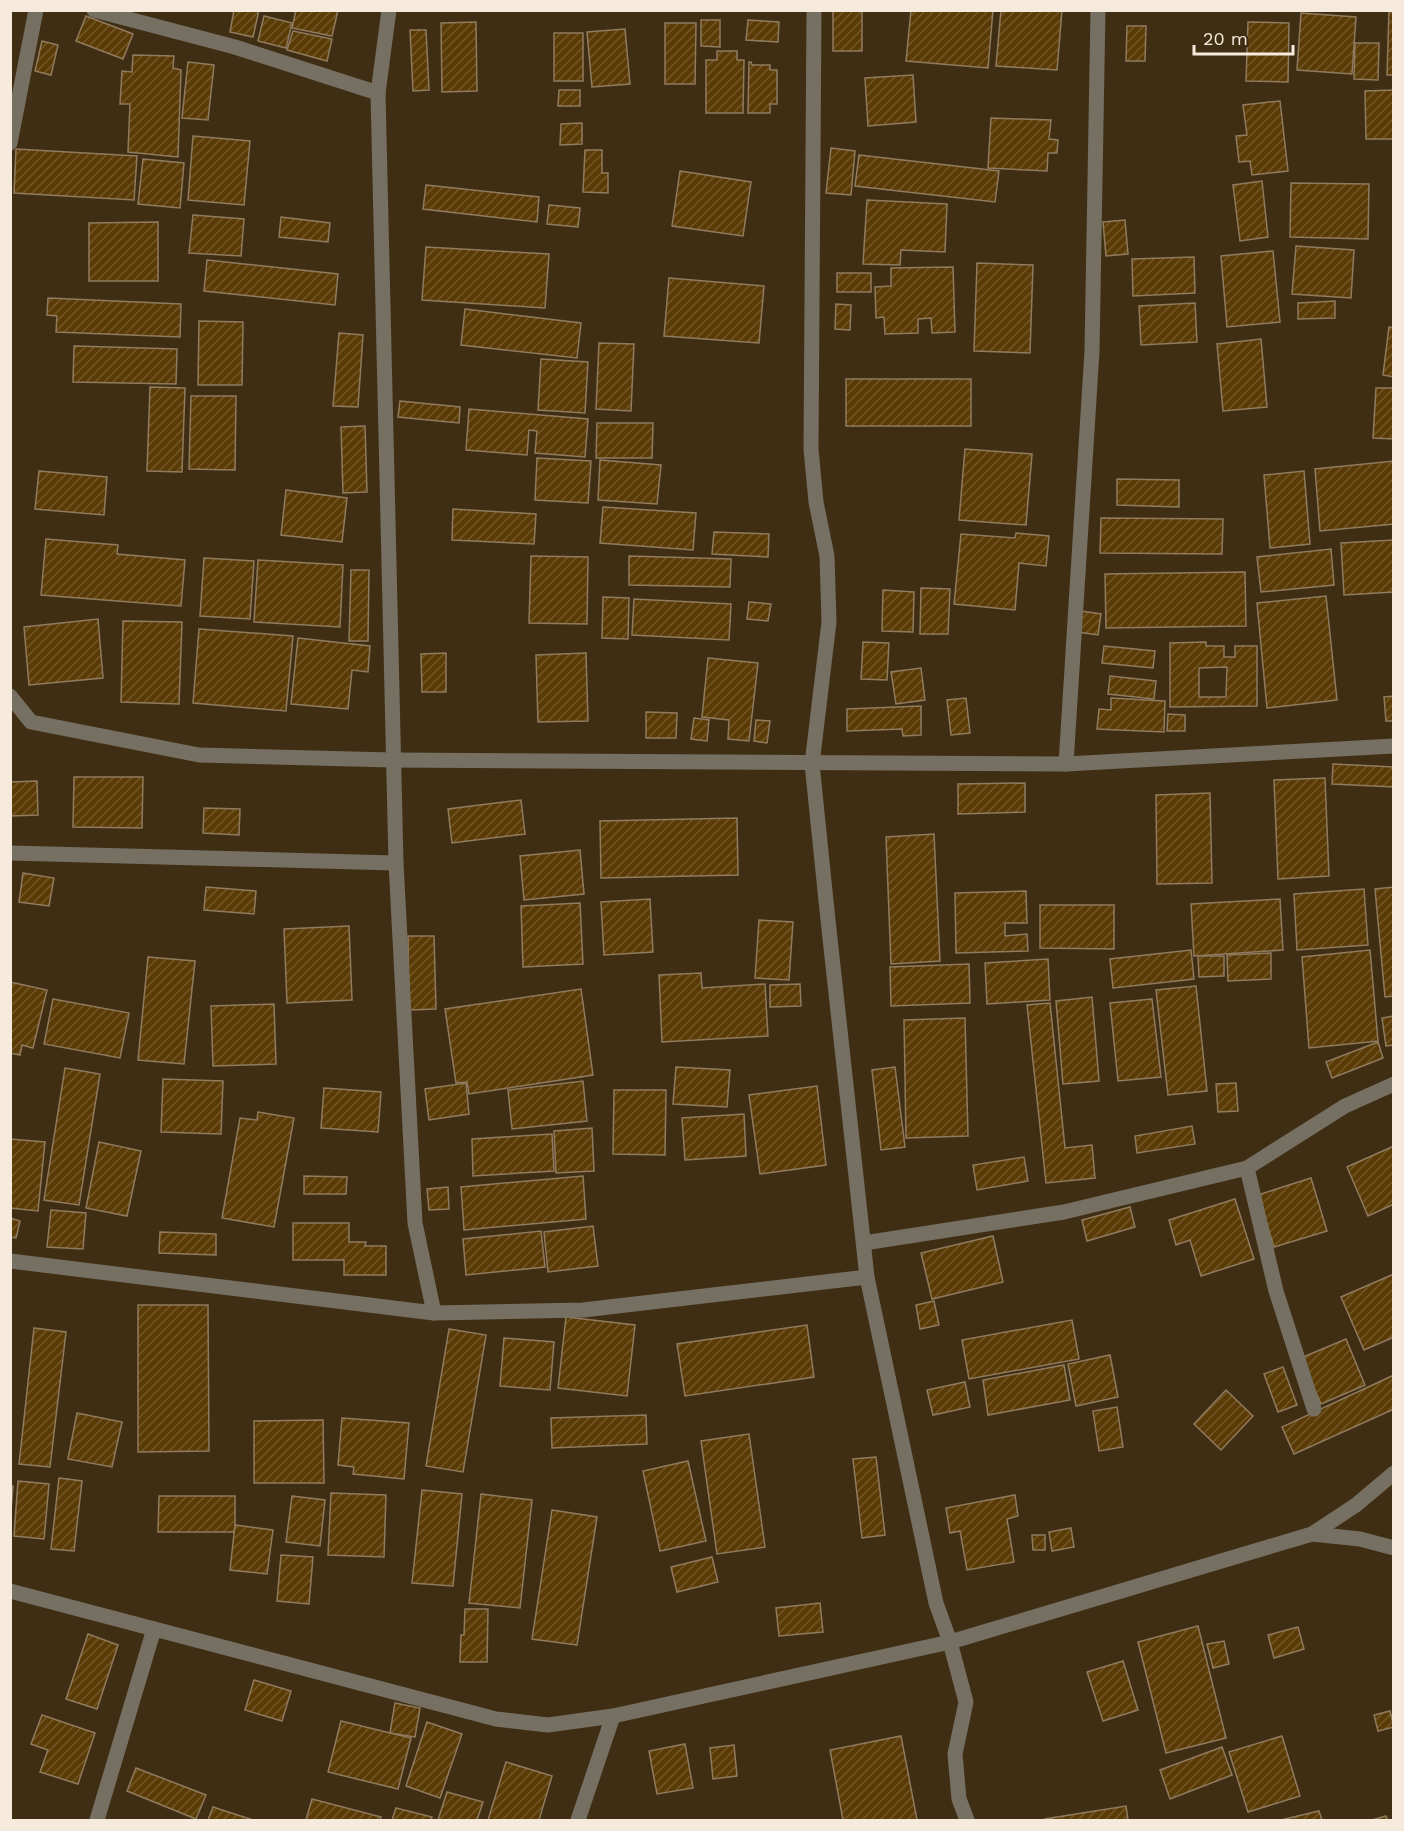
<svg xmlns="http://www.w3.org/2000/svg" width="1404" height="1831" font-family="'Work Sans',sans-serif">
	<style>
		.building { fill: url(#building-hatch); stroke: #907b5f; stroke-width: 1.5; fill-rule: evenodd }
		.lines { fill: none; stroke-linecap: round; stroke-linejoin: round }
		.minor { stroke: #757062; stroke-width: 15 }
	</style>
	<defs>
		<pattern id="building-hatch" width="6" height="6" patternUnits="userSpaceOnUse" patternTransform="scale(1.5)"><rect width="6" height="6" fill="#5a3b05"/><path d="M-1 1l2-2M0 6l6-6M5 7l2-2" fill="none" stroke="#725829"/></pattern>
	</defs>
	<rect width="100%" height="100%" fill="#402e14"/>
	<g class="building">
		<polygon points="234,10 259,10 253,37 230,32"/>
		<polygon points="296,10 338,10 332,36 292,28"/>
		<rect x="833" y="10" width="29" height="41"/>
		<polygon points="911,10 993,10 988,68 906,61"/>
		<polygon points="1001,10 1062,10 1057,70 996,66"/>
		<polygon points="1389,10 1394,10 1394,75 1387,75"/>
		<polygon points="1301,13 1356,17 1352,74 1297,70"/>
		<polygon points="86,16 133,34 123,59 76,41"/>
		<polygon points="264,16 292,23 286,48 258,41"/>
		<polygon points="701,20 720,20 720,47 701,46"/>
		<polygon points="748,20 779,22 778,42 746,40"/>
		<polygon points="476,22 477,91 442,92 441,23"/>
		<polygon points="1248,22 1289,23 1288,82 1246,81"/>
		<polygon points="665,23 696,23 695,84 665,84"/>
		<polygon points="1127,26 1146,26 1145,61 1126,61"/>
		<polygon points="625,29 630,84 592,87 587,32"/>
		<polygon points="410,30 426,30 429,90 413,91"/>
		<polygon points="293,31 332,39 327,61 287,50"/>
		<rect x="554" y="33" width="29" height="48"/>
		<polygon points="42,41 58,45 51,75 35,71"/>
		<polygon points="1355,43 1379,43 1378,80 1354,79"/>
		<polygon points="717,51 737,51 737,60 744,60 743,113 706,113 706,60 717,60"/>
		<polygon points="133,55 174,56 173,68 181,70 178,157 128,152 130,104 120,104 122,71 132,72"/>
		<polygon points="188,62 214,65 208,120 182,118"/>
		<polygon points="749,62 751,62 752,65 770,65 770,70 777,70 777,104 770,104 770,113 748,113"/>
		<polygon points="913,75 916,122 868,126 865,78"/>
		<polygon points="559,90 580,90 580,106 558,106"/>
		<polygon points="1394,90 1394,139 1366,139 1365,91"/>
		<polygon points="1280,101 1288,171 1252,175 1250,161 1239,162 1236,136 1247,135 1243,105"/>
		<polygon points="991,118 1051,120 1049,139 1058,140 1057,153 1048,153 1047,171 988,168"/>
		<polygon points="582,123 582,144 560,145 561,124"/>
		<polygon points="193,136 250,141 244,205 188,200"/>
		<polygon points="831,148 855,151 851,195 826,193"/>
		<polygon points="16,149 137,156 134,200 14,193"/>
		<polygon points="585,150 602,150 602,173 608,173 608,193 583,192"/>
		<polygon points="859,155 999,171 995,202 855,186"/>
		<polygon points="143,159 184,163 180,208 138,204"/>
		<polygon points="680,171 751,182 743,236 672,226"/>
		<polygon points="1262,181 1268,237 1240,241 1233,185"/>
		<polygon points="1291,183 1369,184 1368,239 1290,237"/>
		<polygon points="426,185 539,197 537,222 423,209"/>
		<polygon points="867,200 947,204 945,252 901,250 900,265 863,264"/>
		<polygon points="549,205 580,208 578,227 547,224"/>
		<polygon points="193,215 244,219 241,256 189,253"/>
		<polygon points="281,217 330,223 328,242 279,237"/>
		<polygon points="1125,220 1128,254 1106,256 1103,222"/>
		<polygon points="158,222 158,281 89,281 89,223"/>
		<polygon points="1296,246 1354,250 1351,298 1292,294"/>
		<polygon points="426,247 549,254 545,308 422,300"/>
		<polygon points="1273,251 1280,322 1227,327 1221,256"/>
		<polygon points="1194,257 1195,293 1133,296 1132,259"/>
		<polygon points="207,260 338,274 335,305 204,291"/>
		<polygon points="977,263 1033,265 1030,353 974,351"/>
		<polygon points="953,267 955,332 932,333 931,318 918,319 918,333 885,334 884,317 876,318 875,287 891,286 891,268"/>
		<rect x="837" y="273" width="34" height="19"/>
		<polygon points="669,278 764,286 759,343 664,336"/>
		<polygon points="48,298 181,304 180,337 56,332 57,316 47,315"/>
		<polygon points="1335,301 1335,318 1298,319 1298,303"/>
		<polygon points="1195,303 1197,342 1141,345 1139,306"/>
		<polygon points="836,304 851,305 850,330 835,329"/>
		<polygon points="465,309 581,323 577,358 461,345"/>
		<polygon points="199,321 243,322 242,385 198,385"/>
		<polygon points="1389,327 1394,328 1394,377 1383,375"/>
		<polygon points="339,333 363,335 358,407 333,406"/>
		<polygon points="1261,339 1267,407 1223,411 1217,344"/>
		<polygon points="599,343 634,344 631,411 596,409"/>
		<polygon points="74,346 177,349 176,384 73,382"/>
		<polygon points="541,359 588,362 585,413 538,410"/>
		<rect x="846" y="379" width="125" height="47"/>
		<polygon points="150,387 185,388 182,472 147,471"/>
		<polygon points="1376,388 1394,388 1394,439 1373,438"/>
		<polygon points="191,396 236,396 235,470 189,469"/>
		<polygon points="400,401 460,407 459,423 398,417"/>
		<polygon points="469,409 588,419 585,457 535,453 537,431 529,430 527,455 466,450"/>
		<polygon points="597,423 653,423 652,458 596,458"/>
		<polygon points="365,426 367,492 343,493 341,427"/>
		<polygon points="965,449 1032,454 1026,525 959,520"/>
		<polygon points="537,458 591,461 588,503 535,500"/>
		<polygon points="600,460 661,465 657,504 598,500"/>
		<polygon points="1394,461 1394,524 1320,531 1315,469"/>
		<polygon points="39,471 107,477 104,515 35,509"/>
		<polygon points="1304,471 1310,544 1270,548 1264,475"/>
		<polygon points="1117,479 1179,480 1179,507 1117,505"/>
		<polygon points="286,490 347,498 342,542 281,535"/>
		<polygon points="603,507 696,513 693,550 600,543"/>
		<polygon points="453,509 536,514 534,544 452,540"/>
		<polygon points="1101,518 1223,519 1222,554 1100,553"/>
		<polygon points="714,532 769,534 768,557 712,554"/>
		<polygon points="1016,533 1049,536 1046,566 1019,563 1015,610 954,604 961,534 1015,538"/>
		<polygon points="46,539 118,545 117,554 185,560 181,606 41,595"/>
		<polygon points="1394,540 1394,592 1344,595 1341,543"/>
		<polygon points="1331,549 1334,585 1261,592 1257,557"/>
		<polygon points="531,556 588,557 587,624 529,623"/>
		<polygon points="629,556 731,559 730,587 629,585"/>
		<polygon points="204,558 254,561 250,619 200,616"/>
		<polygon points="258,560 343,565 340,627 254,622"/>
		<polygon points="351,570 369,570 368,641 349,641"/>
		<polygon points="1245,572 1246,626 1106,628 1105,574"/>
		<polygon points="921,588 950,589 948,634 920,634"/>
		<polygon points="883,590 914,592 913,632 882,631"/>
		<polygon points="1326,596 1337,700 1267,708 1257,603"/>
		<polygon points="603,597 629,598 628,639 602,638"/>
		<polygon points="634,599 731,604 729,640 632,635"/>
		<polygon points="749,602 771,604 768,621 747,619"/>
		<polygon points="1081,611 1101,614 1098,635 1078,632"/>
		<polygon points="98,619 103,678 29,685 24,627"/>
		<polygon points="123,621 182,622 179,704 121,702"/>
		<polygon points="199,629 293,636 286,711 193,703"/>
		<polygon points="298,638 370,646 368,672 352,670 348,709 291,704"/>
		<polygon points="863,642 889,643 887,680 861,679"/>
		<path d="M1206 642V646H1224V657H1235V646H1257V706L1170 707V643ZM1227 667 1226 697H1199V668Z"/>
		<polygon points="1104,646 1155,651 1153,668 1102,663"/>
		<polygon points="446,653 446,692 422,692 421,654"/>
		<polygon points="586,653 588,721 538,722 536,655"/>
		<polygon points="708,658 758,663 749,741 728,739 729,720 702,717"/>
		<polygon points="921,668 925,700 896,704 891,672"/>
		<polygon points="1110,676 1156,681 1154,699 1108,694"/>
		<polygon points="1394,696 1394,721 1386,721 1384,697"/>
		<polygon points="966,698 970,733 951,735 947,700"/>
		<polygon points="1111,698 1165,701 1164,732 1097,729 1099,709 1111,710"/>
		<polygon points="921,706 921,735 903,736 902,729 847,731 847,709"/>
		<polygon points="646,712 677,713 676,738 646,738"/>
		<polygon points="1168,714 1185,715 1185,731 1167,731"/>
		<polygon points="694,718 709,720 707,741 691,739"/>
		<polygon points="756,720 770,721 767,743 754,741"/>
		<polygon points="1333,764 1394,767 1394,787 1332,784"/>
		<polygon points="74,777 143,777 142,828 73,827"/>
		<polygon points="1325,778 1329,876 1278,879 1274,780"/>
		<polygon points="37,781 38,815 10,816 10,782"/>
		<polygon points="1025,783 1025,812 958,814 958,784"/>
		<polygon points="1210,793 1212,883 1157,884 1156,795"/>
		<polygon points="521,800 525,834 452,843 448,809"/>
		<polygon points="204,808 240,809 239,835 203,833"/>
		<polygon points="737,818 738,875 601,878 600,821"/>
		<polygon points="934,834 940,961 891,964 886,837"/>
		<polygon points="580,850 584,894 524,900 520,856"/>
		<polygon points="23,873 54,878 49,906 19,902"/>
		<polygon points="206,887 256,891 254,914 204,910"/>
		<polygon points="1394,887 1394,996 1385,997 1375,889"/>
		<polygon points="1364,889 1368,945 1297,950 1294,894"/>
		<polygon points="1026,891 1027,923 1005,923 1005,936 1027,934 1028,951 956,953 955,893"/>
		<polygon points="650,899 653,952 604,955 601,902"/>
		<polygon points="1280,899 1283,950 1194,956 1191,904"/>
		<polygon points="580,903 583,964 523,967 521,906"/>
		<polygon points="1040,905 1114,905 1114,949 1040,948"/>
		<polygon points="759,920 793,922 789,980 755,978"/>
		<polygon points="349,926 352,1000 287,1003 284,929"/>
		<polygon points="408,936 434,936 436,1009 409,1010"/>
		<polygon points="1191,950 1194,979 1113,988 1110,959"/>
		<polygon points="1370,950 1378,1041 1309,1048 1302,957"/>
		<polygon points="1271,953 1271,979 1228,981 1227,955"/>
		<polygon points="1198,956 1224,956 1224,976 1199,977"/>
		<polygon points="148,957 195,961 184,1064 138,1060"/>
		<polygon points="1048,959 1050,1000 987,1004 985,963"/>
		<polygon points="969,964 970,1003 891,1006 890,967"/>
		<polygon points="701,973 702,988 765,984 768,1036 662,1042 659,975"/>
		<polygon points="10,982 47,990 33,1048 22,1045 20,1055 10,1053"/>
		<polygon points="800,984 801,1006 770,1007 770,985"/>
		<polygon points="1196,986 1207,1091 1168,1095 1156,990"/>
		<polygon points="581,989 593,1075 469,1094 467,1082 456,1083 445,1009"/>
		<polygon points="1092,997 1099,1081 1063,1084 1056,1001"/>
		<polygon points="53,999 129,1013 120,1058 44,1044"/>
		<polygon points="1152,999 1161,1077 1118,1081 1110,1003"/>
		<polygon points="1050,1003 1065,1148 1092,1145 1095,1178 1046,1183 1027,1005"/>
		<polygon points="274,1004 276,1064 213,1066 211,1006"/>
		<polygon points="1394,1016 1394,1045 1386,1046 1382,1018"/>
		<polygon points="965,1018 968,1136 906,1138 904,1020"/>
		<polygon points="1378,1042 1383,1058 1332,1078 1326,1062"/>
		<polygon points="676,1067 730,1070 727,1107 673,1104"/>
		<polygon points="895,1067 905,1147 881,1150 872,1070"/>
		<polygon points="65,1068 100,1074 79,1205 44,1200"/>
		<polygon points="163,1079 223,1081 221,1134 161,1132"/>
		<polygon points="583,1081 587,1121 512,1129 508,1090"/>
		<polygon points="466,1083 469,1114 429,1120 425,1089"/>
		<polygon points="1236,1083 1238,1111 1218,1112 1216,1084"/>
		<polygon points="817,1086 826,1165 760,1174 749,1095"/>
		<polygon points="324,1088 381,1092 378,1132 321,1128"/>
		<polygon points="614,1090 666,1090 665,1155 613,1154"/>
		<polygon points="258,1112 294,1118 274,1227 222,1218 240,1118 257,1120"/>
		<polygon points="744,1114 746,1156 685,1160 682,1118"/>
		<polygon points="1192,1126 1195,1144 1137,1153 1135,1136"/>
		<polygon points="592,1128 594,1171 556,1173 554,1131"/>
		<polygon points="552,1134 554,1171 473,1176 472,1139"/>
		<polygon points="10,1139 45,1142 38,1211 10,1208"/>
		<polygon points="99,1142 141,1151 127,1216 86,1208"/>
		<polygon points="1394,1146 1394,1204 1368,1216 1347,1167"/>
		<polygon points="1024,1157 1028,1181 977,1190 973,1165"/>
		<polygon points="304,1176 347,1177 346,1194 304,1194"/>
		<polygon points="583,1176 586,1219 464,1230 461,1187"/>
		<polygon points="1311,1178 1327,1231 1274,1247 1258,1195"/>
		<polygon points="448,1187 449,1209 429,1210 427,1189"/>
		<polygon points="1235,1199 1254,1259 1201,1276 1190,1240 1176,1245 1169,1220"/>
		<polygon points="1130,1207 1135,1227 1087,1241 1082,1220"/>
		<polygon points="51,1210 86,1213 83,1249 47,1247"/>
		<polygon points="10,1218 20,1221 16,1238 10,1237"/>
		<polygon points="293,1223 349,1223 349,1242 366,1242 365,1246 386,1246 386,1275 344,1275 344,1260 293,1260"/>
		<polygon points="593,1226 598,1266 548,1272 544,1232"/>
		<polygon points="541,1231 545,1267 466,1275 463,1239"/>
		<polygon points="160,1232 216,1234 216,1255 159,1253"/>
		<polygon points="993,1236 1003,1282 932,1299 921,1253"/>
		<polygon points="1394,1274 1394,1337 1364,1350 1341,1297"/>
		<polygon points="934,1301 939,1325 920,1329 916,1305"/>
		<polygon points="138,1305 208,1305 209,1451 138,1452"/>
		<polygon points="566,1317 635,1325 627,1396 558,1388"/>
		<polygon points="1072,1320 1079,1359 969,1379 962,1340"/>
		<polygon points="807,1325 814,1377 685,1396 677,1344"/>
		<polygon points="34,1328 66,1332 50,1467 19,1464"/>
		<polygon points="449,1329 486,1335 463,1472 426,1466"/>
		<polygon points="504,1338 554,1342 550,1390 500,1386"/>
		<polygon points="1346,1339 1365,1385 1321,1404 1301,1358"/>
		<polygon points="1110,1355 1118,1397 1076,1406 1068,1364"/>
		<polygon points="1064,1365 1070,1400 988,1415 983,1380"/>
		<polygon points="1283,1367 1297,1405 1278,1412 1264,1374"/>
		<polygon points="1394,1375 1394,1409 1294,1454 1282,1427"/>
		<polygon points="965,1382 970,1407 933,1415 927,1390"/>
		<polygon points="1226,1390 1253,1416 1221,1450 1194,1424"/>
		<polygon points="1117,1407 1123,1447 1099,1451 1093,1411"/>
		<polygon points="77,1413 122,1422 112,1467 68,1459"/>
		<polygon points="646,1415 647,1444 552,1448 551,1418"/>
		<polygon points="342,1418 409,1423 404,1479 353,1474 354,1467 338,1465"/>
		<polygon points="323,1420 324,1483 254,1483 254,1421"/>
		<polygon points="749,1434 765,1547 717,1554 701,1441"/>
		<polygon points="876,1457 885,1535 862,1538 853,1459"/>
		<polygon points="688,1461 706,1541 660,1551 643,1471"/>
		<polygon points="59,1478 82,1481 74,1551 51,1549"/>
		<polygon points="18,1481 49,1484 44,1539 14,1536"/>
		<polygon points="10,1486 13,1486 10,1522"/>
		<polygon points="422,1490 462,1494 453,1586 412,1583"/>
		<polygon points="331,1493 386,1495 384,1557 328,1555"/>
		<polygon points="481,1494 532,1500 520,1608 469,1603"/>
		<polygon points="1015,1495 1018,1516 1007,1519 1014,1562 967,1570 960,1531 950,1533 946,1508"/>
		<polygon points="159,1496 235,1496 235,1532 158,1532"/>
		<polygon points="292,1496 325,1500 320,1546 286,1542"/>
		<polygon points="552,1510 597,1517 577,1645 532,1639"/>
		<polygon points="235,1525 273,1530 267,1574 230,1570"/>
		<polygon points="1071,1528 1074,1547 1052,1551 1049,1532"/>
		<polygon points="1032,1535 1045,1535 1045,1550 1033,1550"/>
		<polygon points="281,1555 313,1557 309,1604 277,1601"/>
		<polygon points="712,1557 718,1582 677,1592 671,1567"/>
		<polygon points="820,1603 823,1632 779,1636 776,1608"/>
		<polygon points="465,1609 488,1609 487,1662 460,1662 461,1635 464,1635"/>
		<polygon points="1198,1626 1226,1738 1166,1753 1138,1642"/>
		<polygon points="1298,1627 1304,1649 1274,1658 1268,1635"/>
		<polygon points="88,1634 118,1645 97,1709 66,1699"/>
		<polygon points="1224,1641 1229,1664 1213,1668 1207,1644"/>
		<polygon points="1123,1661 1138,1710 1103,1721 1087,1672"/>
		<polygon points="254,1680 291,1691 282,1721 245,1710"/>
		<polygon points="395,1703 420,1708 415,1737 390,1733"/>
		<polygon points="1390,1711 1394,1727 1378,1731 1374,1715"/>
		<polygon points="42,1715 95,1733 78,1784 40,1772 48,1750 31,1744"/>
		<polygon points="341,1721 411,1738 398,1789 328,1772"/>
		<polygon points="427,1722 462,1734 440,1798 406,1786"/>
		<polygon points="901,1736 917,1820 843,1820 830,1750"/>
		<polygon points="1282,1736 1300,1796 1248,1812 1229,1752"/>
		<polygon points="685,1744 693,1788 657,1794 649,1751"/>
		<polygon points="734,1745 737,1776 713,1779 710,1748"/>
		<polygon points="1222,1747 1232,1775 1170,1799 1160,1770"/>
		<polygon points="506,1762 552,1776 539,1820 488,1820"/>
		<polygon points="136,1768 206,1795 196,1819 127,1791"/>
		<polygon points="447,1792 483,1802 477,1820 438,1820"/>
		<polygon points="312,1799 381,1817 380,1820 306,1820"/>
		<polygon points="1126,1806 1128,1820 1045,1820 1045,1819"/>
		<polygon points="213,1807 253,1820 208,1820"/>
		<polygon points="396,1808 432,1817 431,1820 392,1820"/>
		<polygon points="1319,1811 1322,1820 1281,1820"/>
		<polygon points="1386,1816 1388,1820 1372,1820"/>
	</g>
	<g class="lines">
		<g class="minor">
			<polyline points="94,10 235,47 378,93"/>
			<polyline points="389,10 378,93 396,863 415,1223 434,1313"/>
			<polyline points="814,10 811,449 816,502 827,556 829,622 812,764 828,920 867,1277 936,1603 950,1642 966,1702 955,1754 959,1799 967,1820"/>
			<polyline points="10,143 36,10"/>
			<polyline points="10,696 31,722 199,755 392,760 1066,764 1394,746"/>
			<polyline points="1066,764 1092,351 1098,10"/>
			<polyline points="10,853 396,863"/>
			<polyline points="1247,1168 1276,1291 1314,1409"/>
			<polyline points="864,1243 1064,1212 1247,1168 1345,1106 1394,1084"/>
			<polyline points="10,1261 434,1313 583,1310 867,1277"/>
			<polyline points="1312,1534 1360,1539 1394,1548"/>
			<polyline points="10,1591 496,1719 548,1725 613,1716 950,1642 1312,1534 1356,1505 1394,1473"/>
			<polyline points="97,1820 154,1629"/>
			<polyline points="578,1820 613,1716"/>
		</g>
	</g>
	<rect width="1404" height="1831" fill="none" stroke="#f5eadb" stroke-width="24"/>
	<path d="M1194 45v9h99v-9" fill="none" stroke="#f5eadb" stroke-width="3"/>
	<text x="1203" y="45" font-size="18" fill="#f5eadb" stroke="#402e14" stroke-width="4.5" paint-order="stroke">20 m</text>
</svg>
